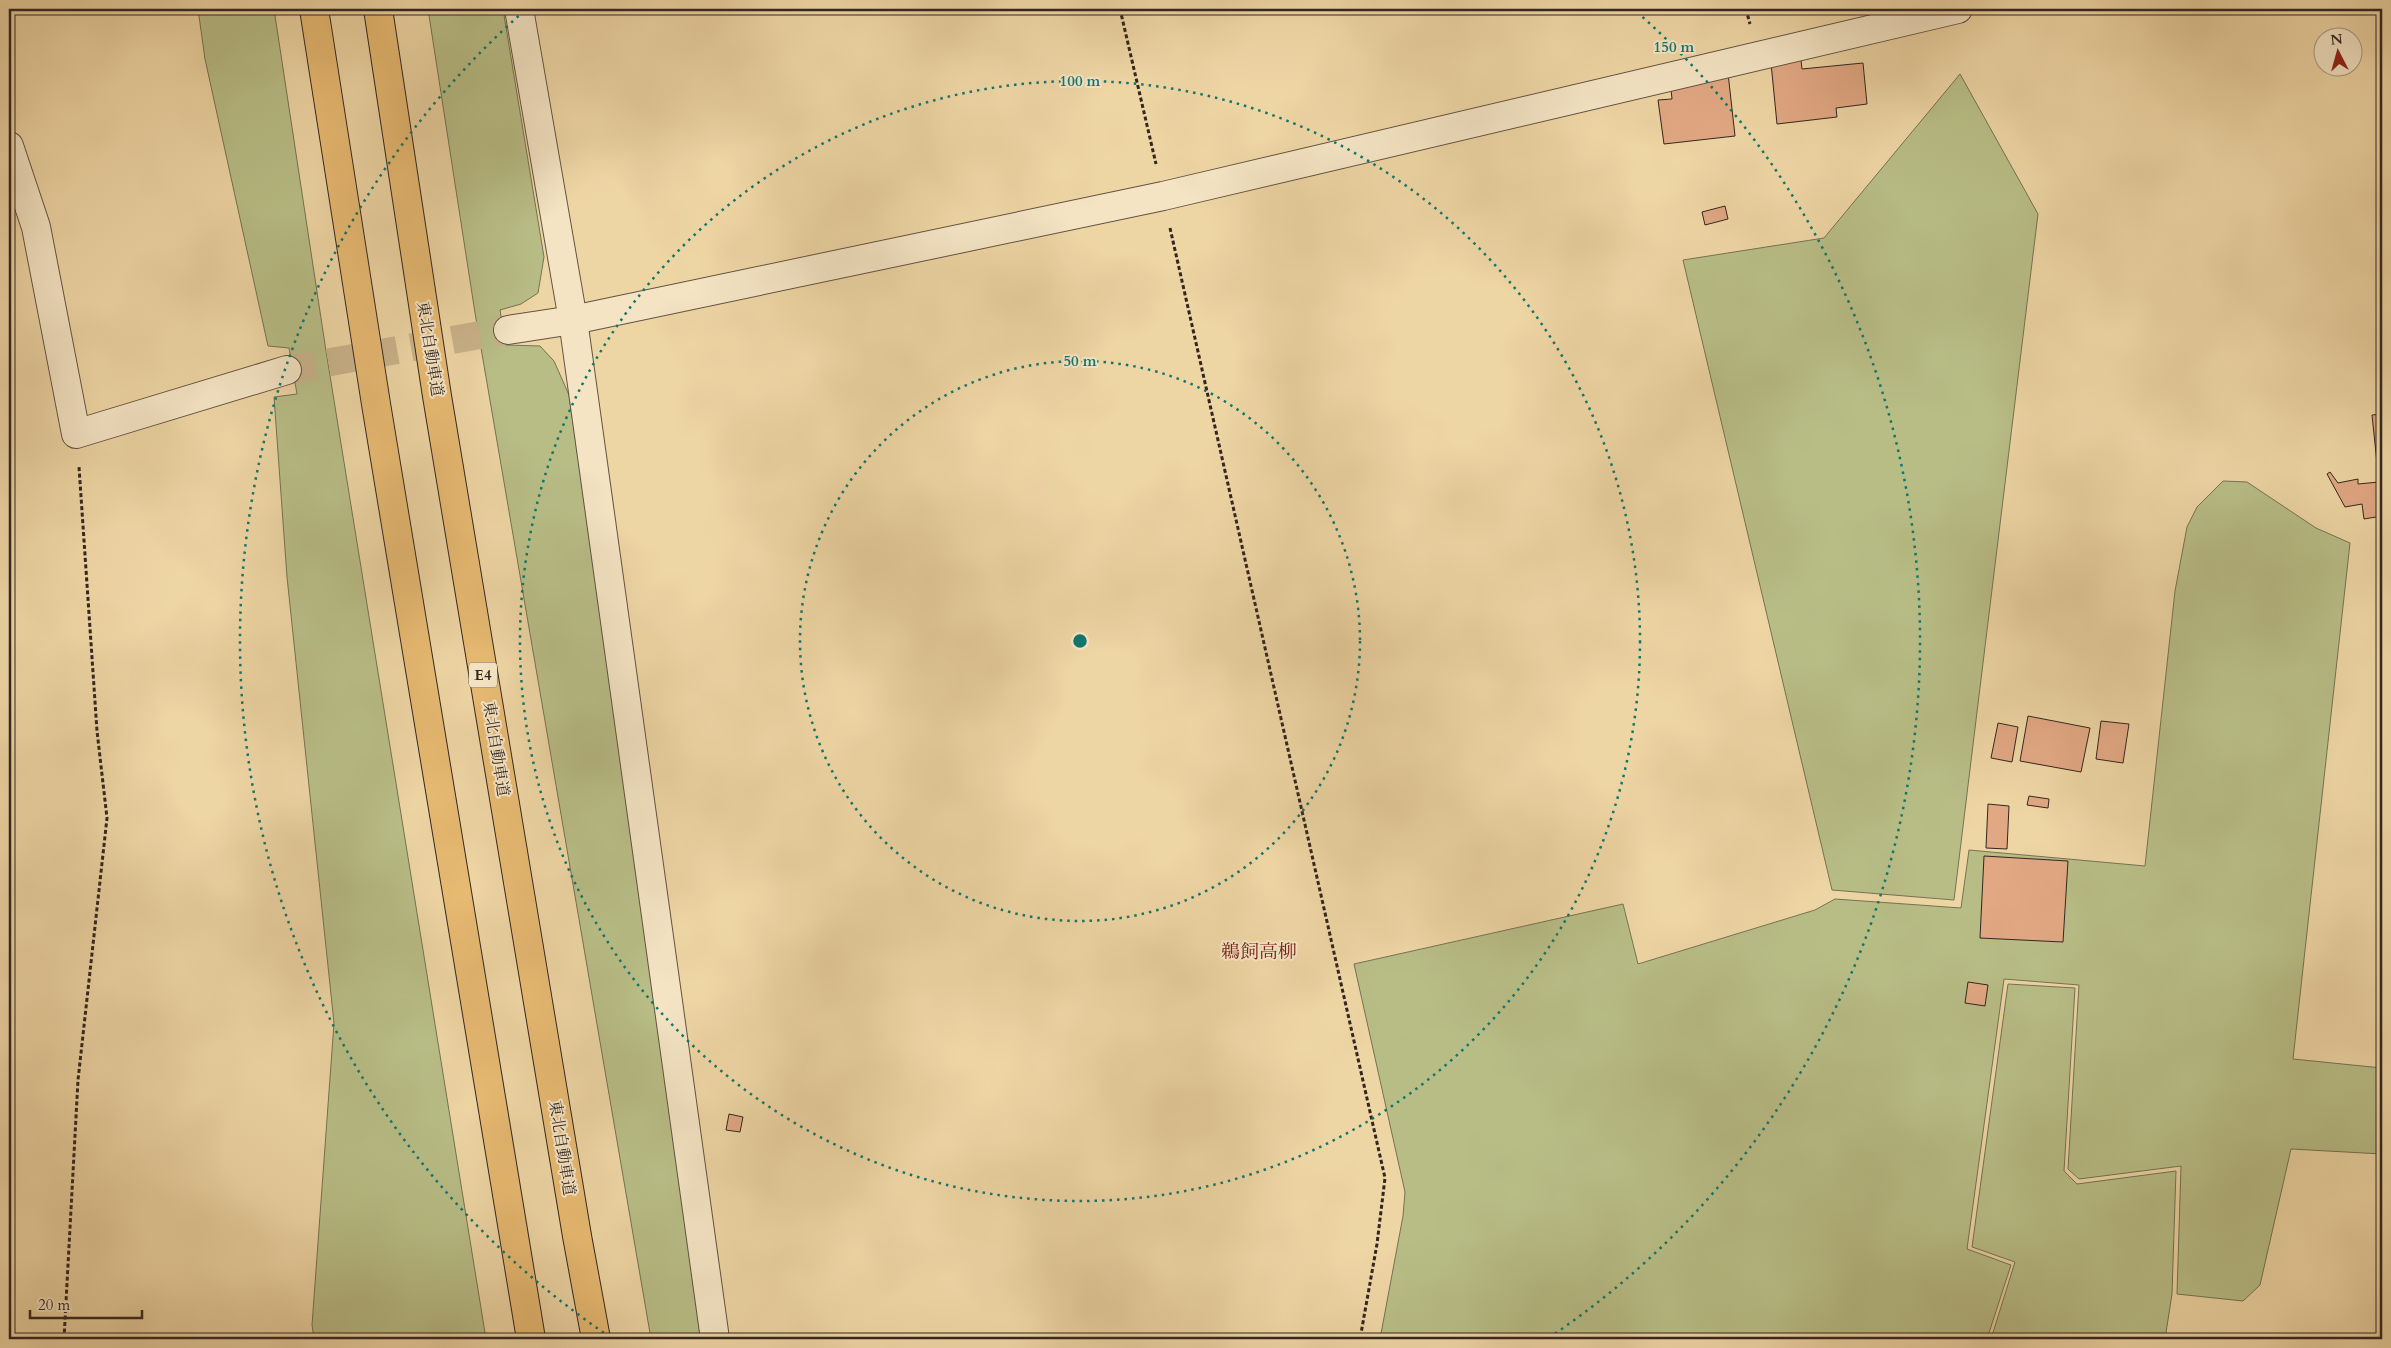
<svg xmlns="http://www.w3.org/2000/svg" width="2391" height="1348" font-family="Cardo,'Noto Serif JP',serif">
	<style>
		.green { fill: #b8bd86; stroke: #767254 }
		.building { fill: #e1a883; stroke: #332621 }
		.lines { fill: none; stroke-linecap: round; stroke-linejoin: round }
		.minor-tunnel { stroke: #c9b28a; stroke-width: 28; stroke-dasharray: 28 14; stroke-linecap: butt }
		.minor-casing { stroke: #625242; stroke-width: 30 }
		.highway-casing { stroke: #332621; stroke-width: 30 }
		.path { stroke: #332621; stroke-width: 3; stroke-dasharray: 4 2.5; stroke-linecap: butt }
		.minor { stroke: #f4e4c4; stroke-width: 28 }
		.highway { stroke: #e7ba72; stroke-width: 28 }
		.ring { fill: none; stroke: #0f766e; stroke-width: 2.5; stroke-dasharray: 2.5 5 }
		.labels { text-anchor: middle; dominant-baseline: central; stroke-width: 4; stroke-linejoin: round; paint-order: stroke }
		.shield { fill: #f4e4c4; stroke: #6d5f52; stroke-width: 1 }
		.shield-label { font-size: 15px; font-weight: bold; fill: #332621 }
		.street-label { font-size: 16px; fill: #332621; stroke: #f4e4c4 }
		.quarter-label { font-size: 19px; fill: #7a1f14; stroke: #f4e4c4 }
		.centre { fill: #0f766e; stroke: #f4e4c4; stroke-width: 2.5 }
		.ring-label { font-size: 15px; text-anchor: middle; font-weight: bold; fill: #0f766e; stroke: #f4e4c4; stroke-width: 4; stroke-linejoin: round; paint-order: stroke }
	</style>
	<rect width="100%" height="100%" fill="#eed5a4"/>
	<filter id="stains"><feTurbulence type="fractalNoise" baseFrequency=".004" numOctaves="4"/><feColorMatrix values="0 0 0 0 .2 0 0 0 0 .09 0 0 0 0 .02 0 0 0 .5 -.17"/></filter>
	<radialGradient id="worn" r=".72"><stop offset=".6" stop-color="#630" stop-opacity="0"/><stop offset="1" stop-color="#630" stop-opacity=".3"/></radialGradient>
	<g class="green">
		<polygon points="198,9 274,9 326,351 486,1339 314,1339 312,1325 334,1023 287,577 274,397 297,394 289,348 268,346 205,59"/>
		<polygon points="428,9 503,9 544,257 538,293 521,304 500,310 506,345 540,346 554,361 569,395 707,1339 651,1339 475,313"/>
		<polygon points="1960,74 2038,214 1954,900 1832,890 1683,260 1824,238"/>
		<polygon points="2223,481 2247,482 2316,528 2350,543 2293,1059 2382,1068 2382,1154 2291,1149 2260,1285 2243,1301 2177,1294 2181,1166 2079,1179 2068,1169 2079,985 2004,979 1967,1249 2011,1265 1987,1339 1380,1339 1403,1216 1405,1192 1354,964 1623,904 1638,964 1815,910 1835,899 1961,908 1969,850 2145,866 2175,591 2187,527 2197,507"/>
		<polygon points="2008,984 2075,988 2064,1171 2077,1184 2176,1171 2172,1294 2165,1339 1991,1339 2015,1262 1972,1247"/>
	</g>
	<g class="building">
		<polygon points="1801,60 1802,69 1863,63 1867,104 1836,108 1837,117 1777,124 1771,63"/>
		<polygon points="1728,73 1735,136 1664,144 1658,100 1672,99 1670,80"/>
		<polygon points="1725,206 1728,219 1705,225 1702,212"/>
		<polygon points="2382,414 2382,516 2364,519 2362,504 2345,507 2327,474 2330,472 2338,483 2358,479 2358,484 2379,482 2372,415"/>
		<polygon points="2028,716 2090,728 2081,772 2020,761"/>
		<polygon points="2101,721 2129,724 2123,763 2096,759"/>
		<polygon points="1998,723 2018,727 2012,762 1991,758"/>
		<polygon points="2029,796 2049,799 2048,808 2027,805"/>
		<polygon points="1988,804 2009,806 2007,849 1986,848"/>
		<polygon points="1984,856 2068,861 2063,942 1980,938"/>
		<polygon points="1968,982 1988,985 1985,1006 1965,1003"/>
		<polygon points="729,1114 743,1117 740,1132 726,1130"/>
	</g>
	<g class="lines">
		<polyline class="minor-tunnel" points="287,370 508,330"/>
		<defs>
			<g id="minor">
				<polyline points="519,9 573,320 715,1339"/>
				<polyline points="9,146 36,227 76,434 287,370"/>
				<polyline points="508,330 573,320 1163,196 1958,9"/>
			</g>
			<g id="highway">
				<polyline points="314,9 376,404 531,1339"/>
				<polyline points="378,9 437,396 577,1236 596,1339"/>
			</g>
		</defs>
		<use href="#minor" class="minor-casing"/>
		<use href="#highway" class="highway-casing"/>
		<g class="path">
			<polyline points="1120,9 1156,164"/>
			<polyline points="1746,9 1750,24"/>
			<polyline points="1170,228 1385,1178 1377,1244 1360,1339"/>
			<polyline points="64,1339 78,1080 107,818 97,731 79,467"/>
		</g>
		<use href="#minor" class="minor"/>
		<use href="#highway" class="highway"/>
	</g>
	<g class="ring">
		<circle cx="1080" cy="641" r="280"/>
		<circle cx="1080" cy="641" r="560"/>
		<path d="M610 1337A840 840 0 0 1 523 12M1637 12A840 840 0 0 1 1550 1337"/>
	</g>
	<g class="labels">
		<rect class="shield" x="469" y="662.5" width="28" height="25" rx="4"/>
		<g class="shield-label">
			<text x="483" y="675">E4</text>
		</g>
		<g class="street-label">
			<text transform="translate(430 349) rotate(81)">東北自動車道</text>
			<text transform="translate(496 749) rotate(81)">東北自動車道</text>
			<text transform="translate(562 1148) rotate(81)">東北自動車道</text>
		</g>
		<g class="quarter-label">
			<text x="1259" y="952">鵜飼高柳</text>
		</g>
	</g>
	<circle cx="1080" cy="641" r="8" class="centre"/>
	<g class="ring-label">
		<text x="1674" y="52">150 m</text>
		<text x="1080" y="86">100 m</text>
		<text x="1080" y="366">50 m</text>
	</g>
	<rect width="2391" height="1348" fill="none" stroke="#eed5a4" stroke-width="30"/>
	<rect x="10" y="10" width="2371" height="1328" fill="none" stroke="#332621" stroke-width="2.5"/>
	<rect x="15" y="15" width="2361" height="1318" fill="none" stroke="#332621"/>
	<g transform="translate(2338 52) rotate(354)"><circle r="24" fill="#f4e4c4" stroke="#a79883"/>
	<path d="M0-4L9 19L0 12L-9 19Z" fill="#8f2418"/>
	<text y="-8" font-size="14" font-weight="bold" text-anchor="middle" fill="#332621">N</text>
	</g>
	<path d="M30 1310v8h112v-8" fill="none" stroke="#332621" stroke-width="2.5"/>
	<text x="38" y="1310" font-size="15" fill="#332621" stroke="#f4e4c4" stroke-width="4" paint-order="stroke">20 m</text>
	<rect width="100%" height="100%" filter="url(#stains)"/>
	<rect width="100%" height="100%" fill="url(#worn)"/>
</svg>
